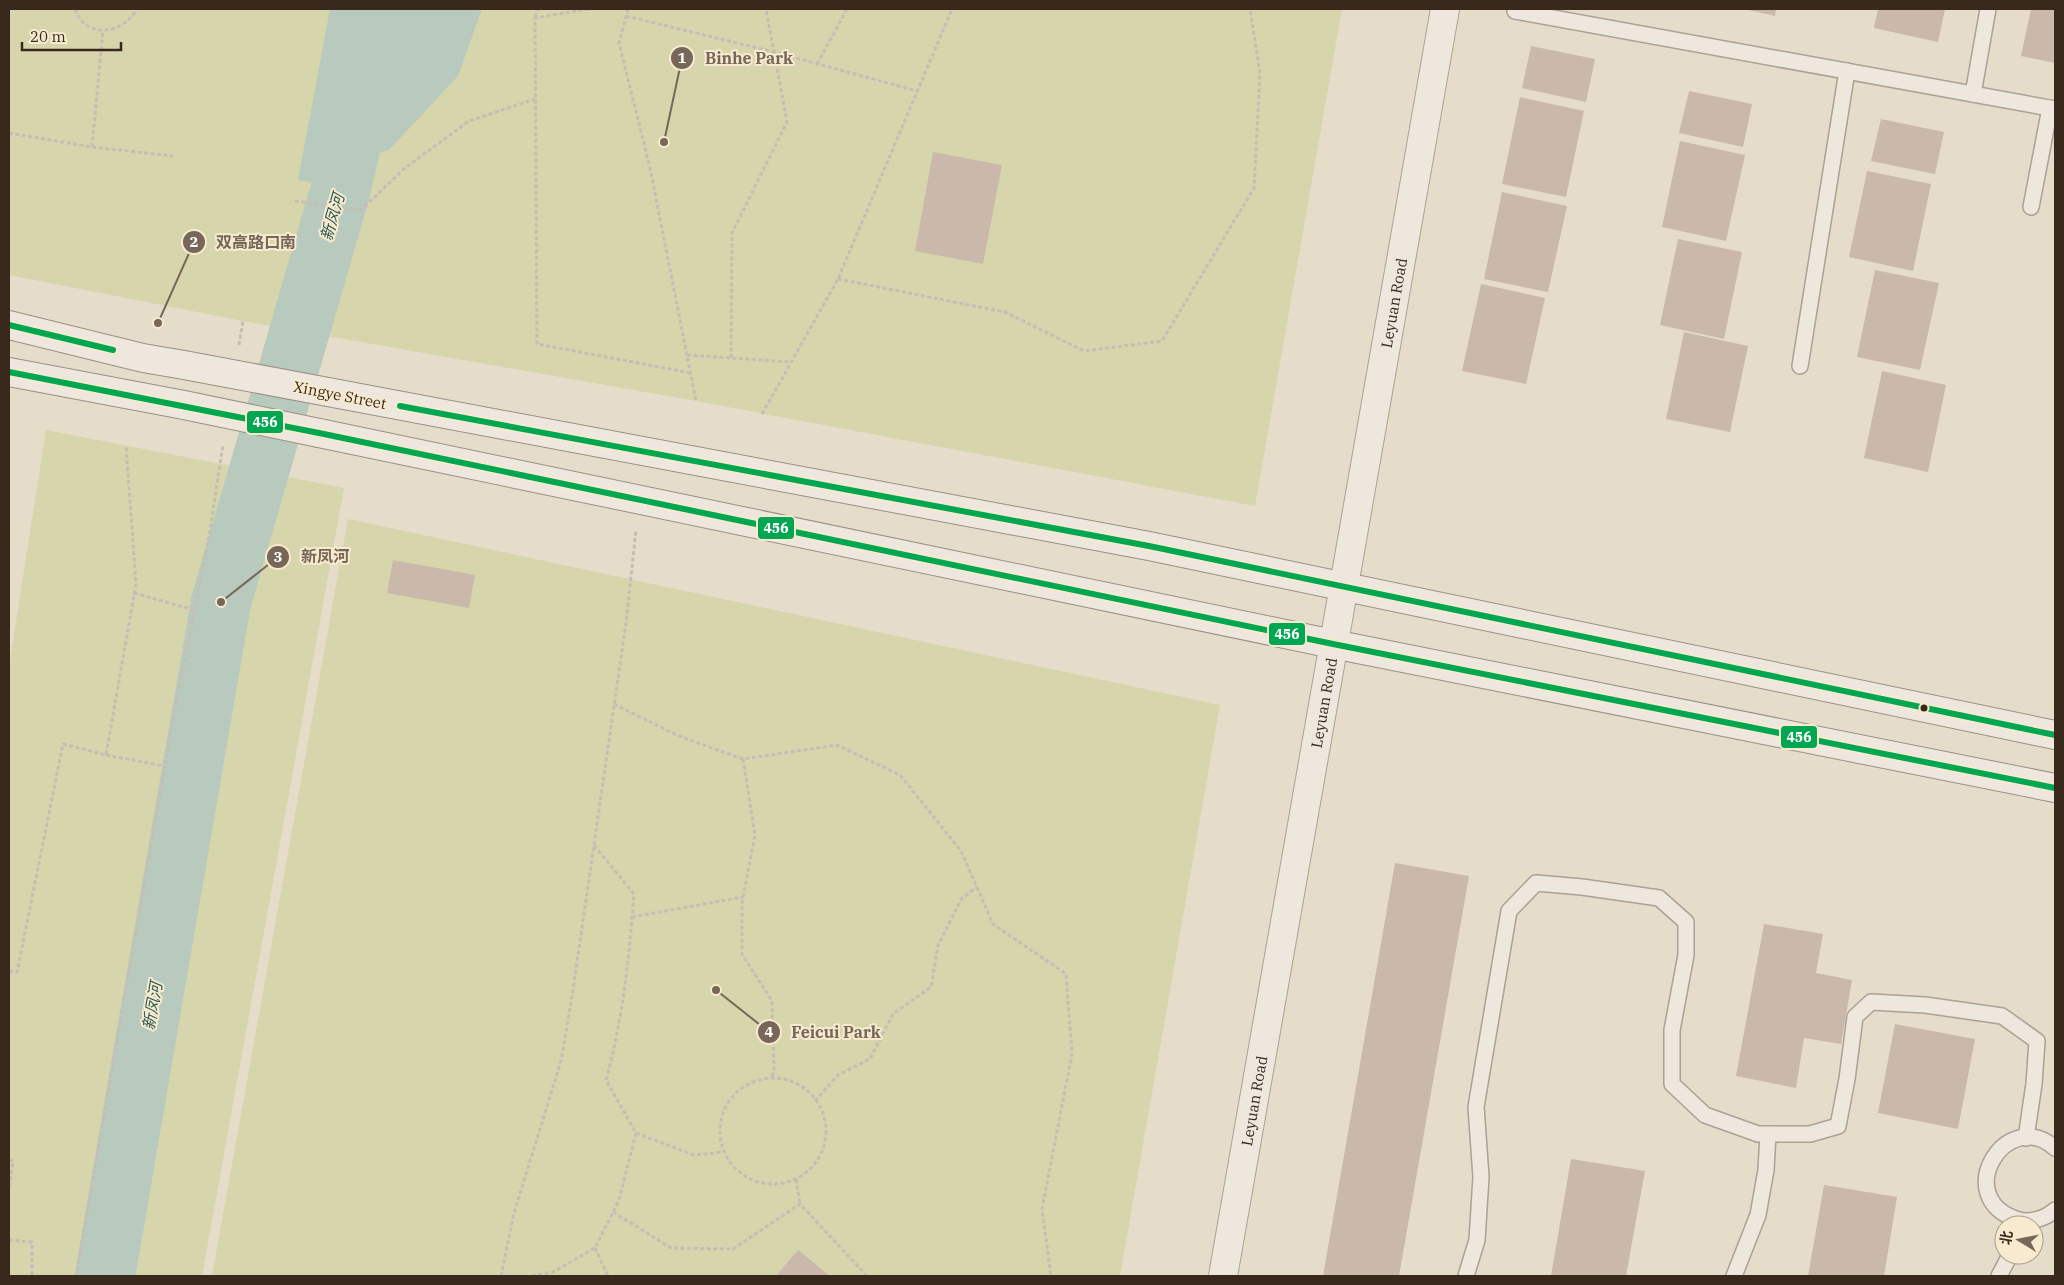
<svg xmlns="http://www.w3.org/2000/svg" width="2064" height="1285" font-family="'IBM Plex Serif','Noto Sans SC',serif">
	<style>
		.green { fill: #d7d5ab }
		.water { fill: #b7cabd }
		.lines { fill: none; stroke-linecap: round; stroke-linejoin: round }
		.river { stroke: #b7cabd; stroke-width: 60 }
		.building { fill: #cab9ab }
		.service-casing { stroke: #aba194; stroke-width: 18 }
		.tertiary-casing { stroke: #aba194; stroke-width: 30 }
		.secondary-casing { stroke: #9a9084; stroke-width: 30 }
		.path { stroke: #c5beb4; stroke-width: 3; stroke-dasharray: 4 2.5; stroke-linecap: butt }
		.service { stroke: #ede7dd; stroke-width: 15 }
		.tertiary { stroke: #ede7dd; stroke-width: 28 }
		.secondary { stroke: #ede7dd; stroke-width: 28 }
		.secondary-bridge-casing { stroke: #9a9084; stroke-width: 30; stroke-linecap: butt }
		.secondary-bridge { stroke: #ede7dd; stroke-width: 28 }
		.bus-1-casing { stroke: #f8eacf; stroke-width: 10 }
		.bus-1 { stroke: #00a651; stroke-width: 6 }
		.bus-dot { fill: #39281c; stroke: #f8eacf; stroke-width: 2 }
		.labels { text-anchor: middle; dominant-baseline: central; stroke-width: 4; stroke-linejoin: round; paint-order: stroke }
		.street-label { font-size: 15px; fill: #39281c; stroke: #f8eacf }
		.water-label { font-size: 16px; font-style: italic; fill: #2a5a54; stroke: #f8eacf }
		.leader { fill: none; stroke: #766759; stroke-width: 2 }
		.callout-dot { fill: #766759; stroke: #f8eacf; stroke-width: 2 }
		.mark-label { font-size: 15px; text-anchor: middle; font-weight: bold; fill: #fff }
		.callout-label { font-size: 16px; text-anchor: middle; font-weight: bold; fill: #766759; stroke: #f8eacf; stroke-width: 4; stroke-linejoin: round; paint-order: stroke }
		.line-badge { stroke: #f8eacf; stroke-width: 2 }
		.badge-label { font-size: 14px; text-anchor: middle; font-weight: bold; fill: #fff }
	</style>
	<rect width="100%" height="100%" fill="#e6dcca"/>
	<g class="green">
		<polygon points="9,9 1342,9 1255,506 696,401 243,321 9,275"/>
		<polygon points="46,430 344,488 202,1276 9,1276 9,666"/>
		<polygon points="348,519 1220,705 1120,1276 212,1276"/>
	</g>
	<polygon class="water" points="330,9 482,9 458,76 389,150 354,160 347,188 298,180"/>
	<g class="lines">
		<polyline class="river" points="105,1276 221,602 340,192 382,9"/>
	</g>
	<g class="building">
		<polygon points="1744,9 1776,9 1775,16"/>
		<polygon points="1878,9 1945,9 1938,42 1874,28"/>
		<polygon points="2031,9 2055,9 2055,63 2021,56"/>
		<polygon points="1531,46 1595,59 1586,102 1522,88"/>
		<polygon points="1689,91 1752,104 1743,147 1679,133"/>
		<polygon points="1520,97 1584,111 1566,197 1502,184"/>
		<polygon points="1881,119 1944,132 1935,174 1871,161"/>
		<polygon points="1680,141 1745,155 1726,241 1662,227"/>
		<polygon points="933,152 1002,165 983,264 915,251"/>
		<polygon points="1867,171 1931,184 1913,271 1849,257"/>
		<polygon points="1502,192 1567,206 1548,292 1484,279"/>
		<polygon points="1678,239 1742,252 1724,339 1660,325"/>
		<polygon points="1875,270 1939,283 1920,370 1857,357"/>
		<polygon points="1481,284 1545,298 1526,384 1462,371"/>
		<polygon points="1684,332 1748,346 1730,432 1666,419"/>
		<polygon points="1882,371 1946,385 1928,472 1864,458"/>
		<polygon points="393,560 475,575 469,608 387,593"/>
		<polygon points="1395,863 1469,876 1399,1276 1323,1276"/>
		<polygon points="1764,924 1823,934 1816,973 1852,980 1841,1044 1804,1038 1796,1088 1736,1076"/>
		<polygon points="1895,1024 1975,1039 1958,1129 1878,1113"/>
		<polygon points="1571,1159 1645,1171 1626,1276 1551,1276"/>
		<polygon points="1824,1185 1897,1197 1884,1276 1808,1276"/>
		<polygon points="798,1250 830,1276 776,1276"/>
	</g>
	<g class="lines">
		<defs>
			<g id="service">
				<polyline points="1515,9 1515,11 2055,109"/>
				<polyline points="1973,94 1988,9"/>
				<polyline points="2031,207 2050,108"/>
				<polyline points="1800,366 1847,71"/>
				<path d="M2055 1148C2006 1105 1949 1199 2019 1220 2031 1223 2046 1218 2055 1210"/>
				<polyline points="1466,1276 1477,1240 1481,1177 1476,1107 1509,911 1536,883 1582,887 1659,898 1686,922 1686,955 1672,1030 1672,1084 1705,1115 1758,1134 1810,1134 1838,1126 1847,1079 1855,1017 1871,1002 1925,1005 2002,1016 2037,1041 2034,1084 2026,1138"/>
				<polyline points="1734,1276 1758,1215 1766,1170 1768,1134"/>
				<polyline points="1999,1276 2010,1255"/>
			</g>
			<g id="tertiary">
				<path id="s1" d="M1223 1276 1445 9"/>
			</g>
			<g id="secondary">
				<polyline points="9,325 143,358 184,365"/>
				<polyline points="9,372 184,405"/>
				<polyline points="328,392 1149,546 2055,735"/>
				<polyline points="319,433 1333,644 2055,788"/>
			</g>
		</defs>
		<use href="#service" class="service-casing"/>
		<use href="#tertiary" class="tertiary-casing"/>
		<use href="#secondary" class="secondary-casing"/>
		<g class="path">
			<path d="M75 9C86 40 123 34 137 9"/>
			<polyline points="589,9 535,18 537,344 691,373"/>
			<polyline points="628,9 619,43 650,168 696,401"/>
			<polyline points="626,16 774,52 917,91"/>
			<polyline points="535,17 538,9"/>
			<polyline points="817,64 847,9"/>
			<polyline points="9,133 92,147 173,156"/>
			<polyline points="92,147 103,30"/>
			<polyline points="295,201 361,210 405,168 469,121 535,99"/>
			<polyline points="838,279 1005,312 1084,351 1162,341 1254,188 1260,74 1250,9"/>
			<polyline points="239,345 243,321"/>
			<polyline points="687,355 791,362"/>
			<polyline points="731,358 732,233 787,122 766,9"/>
			<polyline points="762,414 838,279 952,9"/>
			<polyline points="134,593 194,610"/>
			<polyline points="614,704 679,736 743,759 837,745 900,775 961,851 993,924 1066,974 1072,1054 1042,1209 1051,1276"/>
			<polyline points="106,755 164,766"/>
			<polyline points="743,759 755,835 742,903 742,954 772,1001 774,1069 772,1078"/>
			<polyline points="632,917 743,897"/>
			<polyline points="9,971 17,972 63,744 106,755 136,584 126,446"/>
			<circle cx="773" cy="1131" r="53"/>
			<polyline points="815,1101 838,1075 870,1059 893,1014 931,987 938,945 962,898 977,887"/>
			<polyline points="636,1133 694,1155 724,1152"/>
			<polyline points="9,1160 13,1161 9,1191"/>
			<polyline points="796,1179 800,1204"/>
			<polyline points="613,1212 671,1248 733,1249 800,1204 867,1276"/>
			<polyline points="9,1240 32,1242 32,1276"/>
			<polyline points="595,1248 608,1276"/>
			<polyline points="76,1276 171,730 209,537 223,445"/>
			<polyline points="501,1276 514,1213 561,1061 573,990 626,623 636,530"/>
			<path d="M532 1276 553 1272 595 1248 619 1200 636 1133 606 1080C623 1018 629 958 634 894L593 844"/>
		</g>
		<use href="#service" class="service"/>
		<use href="#tertiary" class="tertiary"/>
		<use href="#secondary" class="secondary"/>
		<defs>
			<g id="secondary-bridge">
				<polyline points="184,365 328,392"/>
				<polyline points="184,405 319,433"/>
			</g>
		</defs>
		<use href="#secondary-bridge" class="secondary-bridge-casing"/>
		<use href="#secondary-bridge" class="secondary-bridge"/>
		<defs>
			<g id="bus-1">
				<polyline points="9,325 113,350"/>
				<polyline points="9,372 319,433 1333,644 2055,788"/>
				<polyline points="400,406 1149,546 2055,735"/>
			</g>
		</defs>
		<use href="#bus-1" class="bus-1-casing"/>
		<use href="#bus-1" class="bus-1"/>
	</g>
	<circle class="bus-dot" cx="1924" cy="708" r="4.5"/>
	<g class="labels">
		<g class="street-label">
			<text stroke="none"><textPath href="#s1" startOffset="988">Leyuan Road</textPath></text>
			<text transform="translate(340 395) rotate(11)">Xingye Street</text>
			<text stroke="none"><textPath href="#s1" startOffset="582">Leyuan Road</textPath></text>
			<text stroke="none"><textPath href="#s1" startOffset="178">Leyuan Road</textPath></text>
		</g>
		<g class="water-label">
			<text transform="translate(332 217) rotate(-74)">新凤河</text>
			<text transform="translate(152 1006) rotate(-80)">新凤河</text>
		</g>
	</g>
	<path class="leader" d="M664 142L682 58M158 323L194 242M221 602L278 557M716 990L769 1032"/>
	<g class="callout-dot">
		<circle cx="664" cy="142" r="5"/>
		<circle cx="158" cy="323" r="5"/>
		<circle cx="221" cy="602" r="5"/>
		<circle cx="716" cy="990" r="5"/>
		<circle cx="682" cy="58" r="12"/>
		<circle cx="194" cy="242" r="12"/>
		<circle cx="278" cy="557" r="12"/>
		<circle cx="769" cy="1032" r="12"/>
	</g>
	<g class="mark-label">
		<text x="682" y="63">1</text>
		<text x="194" y="247">2</text>
		<text x="278" y="562">3</text>
		<text x="769" y="1037">4</text>
	</g>
	<g class="callout-label">
		<text x="749" y="64">Binhe Park</text>
		<text x="256" y="248">双高路口南</text>
		<text x="325" y="562">新凤河</text>
		<text x="836" y="1038">Feicui Park</text>
	</g>
	<g class="line-badge">
		<rect x="246" y="410" width="38" height="24" rx="5" fill="#00a651"/>
		<rect x="757" y="516" width="38" height="24" rx="5" fill="#00a651"/>
		<rect x="1268" y="622" width="38" height="24" rx="5" fill="#00a651"/>
		<rect x="1780" y="725" width="38" height="24" rx="5" fill="#00a651"/>
	</g>
	<g class="badge-label">
		<text x="265" y="427">456</text>
		<text x="776" y="533">456</text>
		<text x="1287" y="639">456</text>
		<text x="1799" y="742">456</text>
	</g>
	<rect width="2064" height="1285" fill="none" stroke="#39281c" stroke-width="20"/>
	<g transform="translate(2019 1240) rotate(280)"><circle r="24" fill="#f8eacf" stroke="#ac9c87"/>
	<path d="M0-4L9 19L0 12L-9 19Z" fill="#766759"/>
	<text y="-8" font-size="14" font-weight="bold" text-anchor="middle" fill="#39281c">北</text>
	</g>
	<path d="M22 42v8h99v-8" fill="none" stroke="#39281c" stroke-width="2.5"/>
	<text x="30" y="42" font-size="15" fill="#39281c" stroke="#f8eacf" stroke-width="4" paint-order="stroke">20 m</text>
</svg>
